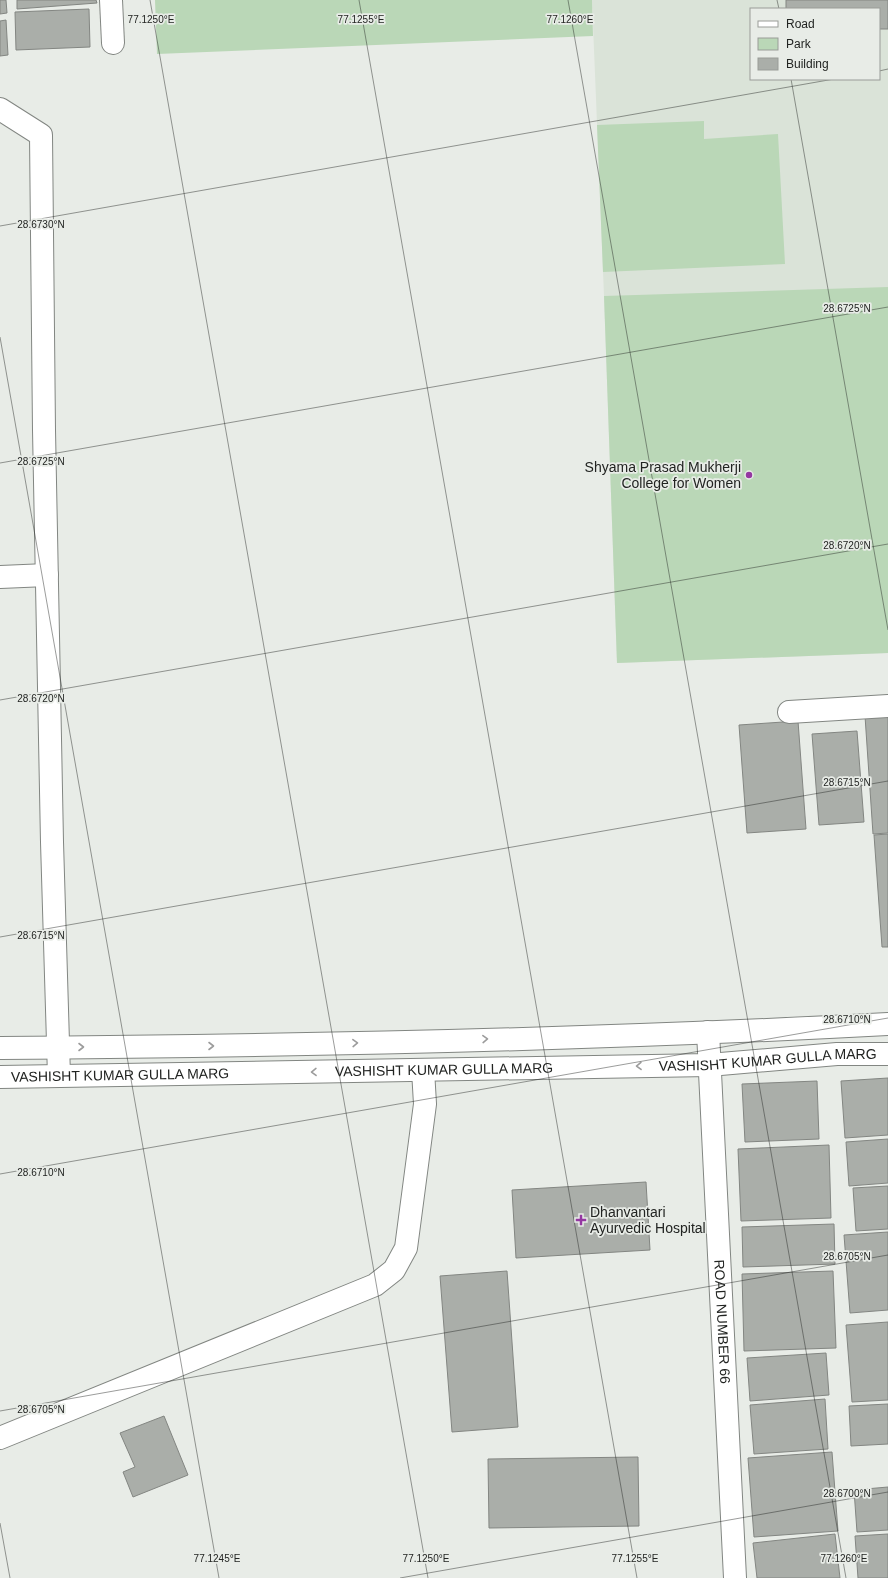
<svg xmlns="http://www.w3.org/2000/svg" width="888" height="1578" font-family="Arial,sans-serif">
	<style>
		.built { fill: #dae3d8; fill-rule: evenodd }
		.green { fill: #bad7b7 }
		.building { fill: #aaaea9; stroke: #838682 }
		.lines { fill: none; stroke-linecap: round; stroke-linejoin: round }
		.street-casing { stroke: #828682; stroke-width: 24 }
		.street { stroke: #fff; stroke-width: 22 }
		.oneway { stroke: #9c9c9c }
		.ticks { fill: none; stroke: #222422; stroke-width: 1; stroke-opacity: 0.45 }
		.poi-dot { fill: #9437a1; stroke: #e8ece7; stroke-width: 1.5 }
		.labels { text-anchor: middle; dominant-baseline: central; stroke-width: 3.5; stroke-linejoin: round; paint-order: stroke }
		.poi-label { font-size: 14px; fill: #222422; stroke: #e8ece7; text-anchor: end }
		.street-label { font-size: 14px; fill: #222422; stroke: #e8ece7 }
		.ticks-label { font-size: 10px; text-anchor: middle; fill: #222422; stroke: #e8ece7; stroke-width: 3.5; stroke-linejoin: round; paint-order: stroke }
	</style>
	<rect width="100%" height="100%" fill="#e8ece7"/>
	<path class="built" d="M592 0H888V653L617 663 604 296ZM751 9H879V79H751Z"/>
	<g class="green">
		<polygon points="155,0 592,0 593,36 157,54"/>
		<polygon points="704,121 704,139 778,134 785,264 603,272 597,125"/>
		<polygon points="888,287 888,653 617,663 604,296"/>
	</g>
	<g class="building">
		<polygon points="0,0 6,0 7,13 0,14"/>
		<polygon points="17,0 96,0 97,3 17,9"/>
		<polygon points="786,0 888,0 888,29 879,29 879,9 786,9"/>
		<polygon points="89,9 90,47 16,50 15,12"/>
		<polygon points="6,20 8,55 0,56 0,21"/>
		<polygon points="888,714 888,833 873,834 865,716"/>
		<polygon points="798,721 806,829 747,833 739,725"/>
		<polygon points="857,731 864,822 819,825 812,734"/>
		<polygon points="888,834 888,947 882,947 874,835"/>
		<polygon points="888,1078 888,1135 845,1138 841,1081"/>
		<polygon points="817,1081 819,1139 745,1142 742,1084"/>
		<polygon points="888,1139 888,1183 849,1186 846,1142"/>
		<polygon points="829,1145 831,1218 741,1221 738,1149"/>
		<polygon points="646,1182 650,1250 516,1258 512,1190"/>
		<polygon points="888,1186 888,1229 856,1231 853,1188"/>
		<polygon points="834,1224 835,1264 743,1267 742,1227"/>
		<polygon points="888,1232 888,1310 850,1313 844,1235"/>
		<polygon points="507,1271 518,1427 452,1432 440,1276"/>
		<polygon points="833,1271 836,1348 744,1351 742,1274"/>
		<polygon points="888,1322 888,1400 852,1402 846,1325"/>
		<polygon points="826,1353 829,1395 750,1401 747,1358"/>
		<polygon points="825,1399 828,1449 754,1454 750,1405"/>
		<polygon points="888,1404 888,1444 851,1446 849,1406"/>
		<polygon points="164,1416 188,1475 133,1497 123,1472 135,1467 120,1433"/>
		<polygon points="832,1452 838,1531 754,1537 748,1458"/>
		<polygon points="638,1457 639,1526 489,1528 488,1459"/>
		<polygon points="888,1487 888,1530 857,1532 854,1490"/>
		<polygon points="835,1534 840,1578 757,1578 753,1543"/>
		<polygon points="888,1534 888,1578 858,1578 855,1536"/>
	</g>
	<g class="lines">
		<defs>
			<g id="street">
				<polyline points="111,0 113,43"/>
				<polyline points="0,109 41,135 44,430 52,842 59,1076"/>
				<polyline points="0,577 47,575"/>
				<polyline points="789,712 888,706"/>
				<path id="s1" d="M708 1032 735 1578"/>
				<path d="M0 1048C296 1046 592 1040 888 1024"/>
				<path id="s2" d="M0 1077 709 1065 837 1054H888"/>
				<polyline points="0,1438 375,1285 394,1270 406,1248 425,1104 423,1070"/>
			</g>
		</defs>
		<use href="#street" class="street-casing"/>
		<use href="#street" class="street"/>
	</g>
	<defs><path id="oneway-chevron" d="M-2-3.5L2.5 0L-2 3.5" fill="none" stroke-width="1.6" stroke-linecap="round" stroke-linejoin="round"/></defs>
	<g class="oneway">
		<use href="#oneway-chevron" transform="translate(485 1039) rotate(-2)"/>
		<use href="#oneway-chevron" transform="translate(355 1043) rotate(-2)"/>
		<use href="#oneway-chevron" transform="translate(211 1046)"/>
		<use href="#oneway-chevron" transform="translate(81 1047)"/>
		<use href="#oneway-chevron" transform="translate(639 1066) rotate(179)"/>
		<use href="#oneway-chevron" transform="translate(314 1072) rotate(179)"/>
	</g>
	<path class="ticks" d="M150 0 428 1578M359 0 637 1578M568 0 846 1578M777 0 779 9M879 71 888 69M791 79 888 630M0 226 834 79M0 337 219 1578M0 463 888 307M0 700 888 544M0 937 888 781M0 1174 888 1018M0 1411 888 1255M0 1523 10 1578M400 1578 888 1492"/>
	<g class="poi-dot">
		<circle cx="749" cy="475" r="4"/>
		<path d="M579 1214h4v4h4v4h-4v4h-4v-4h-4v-4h4z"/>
	</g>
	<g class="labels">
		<g class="poi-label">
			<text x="741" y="467">Shyama Prasad Mukherji<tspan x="741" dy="16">College for Women</tspan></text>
			<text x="590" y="1212" text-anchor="start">Dhanvantari<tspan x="590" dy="16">Ayurvedic Hospital</tspan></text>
		</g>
		<g class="street-label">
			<text stroke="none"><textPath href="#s2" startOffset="768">VASHISHT KUMAR GULLA MARG</textPath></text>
			<text stroke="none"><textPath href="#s2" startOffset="444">VASHISHT KUMAR GULLA MARG</textPath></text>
			<text stroke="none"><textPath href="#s2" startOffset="120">VASHISHT KUMAR GULLA MARG</textPath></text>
			<text stroke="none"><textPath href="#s1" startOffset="290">ROAD NUMBER 66</textPath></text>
		</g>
	</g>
	<g class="ticks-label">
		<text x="151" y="23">77.1250°E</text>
		<text x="361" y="23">77.1255°E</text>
		<text x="570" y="23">77.1260°E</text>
		<text x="41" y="228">28.6730°N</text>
		<text x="847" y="312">28.6725°N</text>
		<text x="41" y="465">28.6725°N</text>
		<text x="847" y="549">28.6720°N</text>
		<text x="41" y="702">28.6720°N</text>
		<text x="847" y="786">28.6715°N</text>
		<text x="41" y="939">28.6715°N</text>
		<text x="847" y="1023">28.6710°N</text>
		<text x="41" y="1176">28.6710°N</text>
		<text x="847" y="1260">28.6705°N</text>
		<text x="41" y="1413">28.6705°N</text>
		<text x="847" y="1497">28.6700°N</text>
		<text x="217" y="1562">77.1245°E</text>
		<text x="426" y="1562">77.1250°E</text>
		<text x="635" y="1562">77.1255°E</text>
		<text x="844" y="1562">77.1260°E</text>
	</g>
	<rect x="750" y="8" width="130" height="72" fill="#e8ece7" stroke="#999c98"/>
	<rect x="758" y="21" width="20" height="6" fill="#ffffff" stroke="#999c98"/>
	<text x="786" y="28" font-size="12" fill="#222422">Road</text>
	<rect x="758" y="38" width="20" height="12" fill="#bad7b7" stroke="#999c98"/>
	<text x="786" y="48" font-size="12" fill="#222422">Park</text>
	<rect x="758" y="58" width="20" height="12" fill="#aaaea9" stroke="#999c98"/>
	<text x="786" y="68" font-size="12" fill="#222422">Building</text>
</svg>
